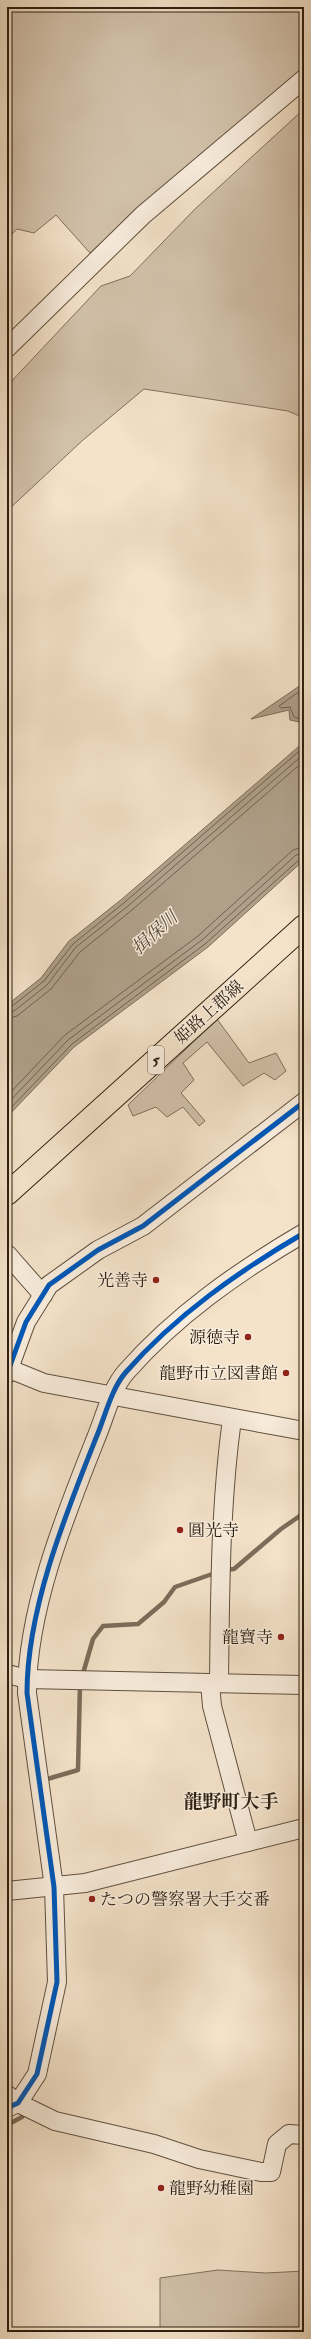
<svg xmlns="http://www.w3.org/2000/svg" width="311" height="2339" font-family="'IM FELL Double Pica','Noto Serif JP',serif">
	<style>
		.green { fill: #d2c1aa; stroke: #80705e }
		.water { fill: #b0a08a; stroke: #7c6c5a }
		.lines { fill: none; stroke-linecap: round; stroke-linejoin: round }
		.shore { stroke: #6e604e; stroke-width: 1 }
		.stream { stroke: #7c6c5a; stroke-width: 4.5 }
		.minor-casing { stroke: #5f503f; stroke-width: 20 }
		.major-casing { stroke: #2d1f11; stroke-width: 24 }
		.minor { stroke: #f8ecdc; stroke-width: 18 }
		.major { stroke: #f4e2c9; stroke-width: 22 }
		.cycleway-casing { stroke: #f8ecdc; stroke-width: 8 }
		.cycleway { stroke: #0057b8; stroke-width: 5 }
		.poi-dot { fill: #8f2418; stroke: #f8ecdc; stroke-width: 1.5 }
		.labels { text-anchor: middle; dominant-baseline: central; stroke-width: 3; stroke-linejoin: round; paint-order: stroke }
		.shield { fill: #f8ecdc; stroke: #6a5c4e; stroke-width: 1 }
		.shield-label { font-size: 16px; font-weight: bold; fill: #2d1f11 }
		.street-label { font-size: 17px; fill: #2d1f11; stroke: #f8ecdc }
		.poi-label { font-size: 17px; fill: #2d1f11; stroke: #f8ecdc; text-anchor: end }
		.water-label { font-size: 18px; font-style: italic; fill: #5b4c3b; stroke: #f8ecdc }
		.quarter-label { font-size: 19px; font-weight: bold; fill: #2d1f11; stroke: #f8ecdc }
	</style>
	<rect width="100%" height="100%" fill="#f4e2c9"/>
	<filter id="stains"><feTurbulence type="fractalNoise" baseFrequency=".005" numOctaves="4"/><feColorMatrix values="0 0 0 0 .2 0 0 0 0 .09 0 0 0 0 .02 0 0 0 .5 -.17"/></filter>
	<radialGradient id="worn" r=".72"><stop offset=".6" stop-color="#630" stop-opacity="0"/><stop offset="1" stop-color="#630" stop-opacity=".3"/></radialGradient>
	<g class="green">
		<polygon points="7,7 304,7 304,67 136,211 90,253 56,215 34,233 17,229 7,239"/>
		<polygon points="304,109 304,418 288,411 144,389 83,440 7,511 7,386 101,286 130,276 195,209"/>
		<polygon points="217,1019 249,1063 276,1053 286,1071 275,1080 264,1073 243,1086 207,1042 183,1063 194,1080 181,1093 205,1121 199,1126 183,1107 167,1117 156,1107 133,1116 128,1105"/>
		<polygon points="218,2270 266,2273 304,2271 304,2332 160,2332 160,2278"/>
	</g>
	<g class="water">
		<polygon points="304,683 304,723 290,720 289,710 251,719"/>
		<polygon points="304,742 304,860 208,947 74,1047 7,1117 7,1005 41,978 69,941 122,899"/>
	</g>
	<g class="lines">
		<g class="shore">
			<polyline points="304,688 279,706 281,708 290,707 294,717 304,720"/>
			<polyline points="7,1008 11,1007 44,981 73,944 125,902 304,747"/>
			<polyline points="7,1013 14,1011 47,985 76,947 128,906 304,754"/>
			<polyline points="7,1019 17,1016 51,989 80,952 132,910 304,761"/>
			<polyline points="7,1096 65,1035 198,936 293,850 304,847"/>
			<polyline points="7,1104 68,1040 202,940 296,855 304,853"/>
			<polyline points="7,1112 72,1044 205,944 300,859 304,858"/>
		</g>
		<g class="stream">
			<polyline points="225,1570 234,1569 281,1529 304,1513"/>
			<polyline points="82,1677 93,1639 103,1626 138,1624 164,1602 175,1587 218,1572"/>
			<polyline points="44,1780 78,1770 80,1684"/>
			<polyline points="7,2125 22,2117 25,2111"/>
		</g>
		<defs>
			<g id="minor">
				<polyline points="7,348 143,215 304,79"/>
				<polyline points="7,1254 43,1295"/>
				<polyline points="7,1368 44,1383 304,1431"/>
				<polyline points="7,1374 26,1322 49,1285 98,1250 143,1226 304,1102"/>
				<polyline points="7,1674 27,1679 304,1685"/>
				<polyline points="210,1683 212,1706 248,1842"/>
				<path d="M219 1683C220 1595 220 1506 232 1419"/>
				<polyline points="7,1891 85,1883 304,1828"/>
				<polyline points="9,2096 18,2103 55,2121 154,2144 199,2159 261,2172 271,2172 277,2144 289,2134 304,2135"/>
				<path d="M7 2108 18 2103 37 2074 57 1982 54 1887 27 1693C27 1609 65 1516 96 1438 105 1417 111 1389 126 1372 176 1315 239 1271 304 1233"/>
			</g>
			<polyline id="major" points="7,1194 304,926"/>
		</defs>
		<use href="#minor" class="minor-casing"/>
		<use href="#major" class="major-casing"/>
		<use href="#minor" class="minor"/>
		<use href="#major" class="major"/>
		<defs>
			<g id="cycleway">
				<polyline points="7,1374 26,1322 49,1285 98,1250 143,1226 304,1102"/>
				<path d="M7 2108 18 2103 37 2074 57 1982 54 1887 27 1693C27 1609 65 1516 96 1438 105 1417 111 1389 126 1372 176 1315 239 1271 304 1233"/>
			</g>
		</defs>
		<use href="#cycleway" class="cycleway-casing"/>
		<use href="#cycleway" class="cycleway"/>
	</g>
	<g class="poi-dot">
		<circle cx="156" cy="1280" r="4"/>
		<circle cx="248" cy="1337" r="4"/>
		<circle cx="286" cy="1373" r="4"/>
		<circle cx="180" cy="1530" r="4"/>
		<circle cx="281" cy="1637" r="4"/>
		<circle cx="92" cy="1899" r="4"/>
		<circle cx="161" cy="2188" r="4"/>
	</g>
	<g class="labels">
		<rect class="shield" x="148" y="1046" width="16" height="28" rx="3"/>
		<g class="shield-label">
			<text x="156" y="1060">5</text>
		</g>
		<g class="street-label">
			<text transform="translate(209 1012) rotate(-42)">姫路上郡線</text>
		</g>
		<g class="poi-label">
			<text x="148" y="1280">光善寺</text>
			<text x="240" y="1337">源徳寺</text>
			<text x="278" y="1373">龍野市立図書館</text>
			<text x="188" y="1530" text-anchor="start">圓光寺</text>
			<text x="273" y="1637">龍寶寺</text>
			<text x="100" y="1899" text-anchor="start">たつの警察署大手交番</text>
			<text x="169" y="2188" text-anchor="start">龍野幼稚園</text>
		</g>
		<g class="water-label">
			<text transform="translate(155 933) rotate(-42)">揖保川</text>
		</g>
		<g class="quarter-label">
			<text x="231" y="1802">龍野町大手</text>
		</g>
	</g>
	<rect width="311" height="2339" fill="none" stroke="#f4e2c9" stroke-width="24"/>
	<rect x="8" y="8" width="295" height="2323" fill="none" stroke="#2d1f11" stroke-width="2"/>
	<rect x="12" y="12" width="287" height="2315" fill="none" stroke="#2d1f11"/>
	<rect width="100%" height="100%" filter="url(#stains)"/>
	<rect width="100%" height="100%" fill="url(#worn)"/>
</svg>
